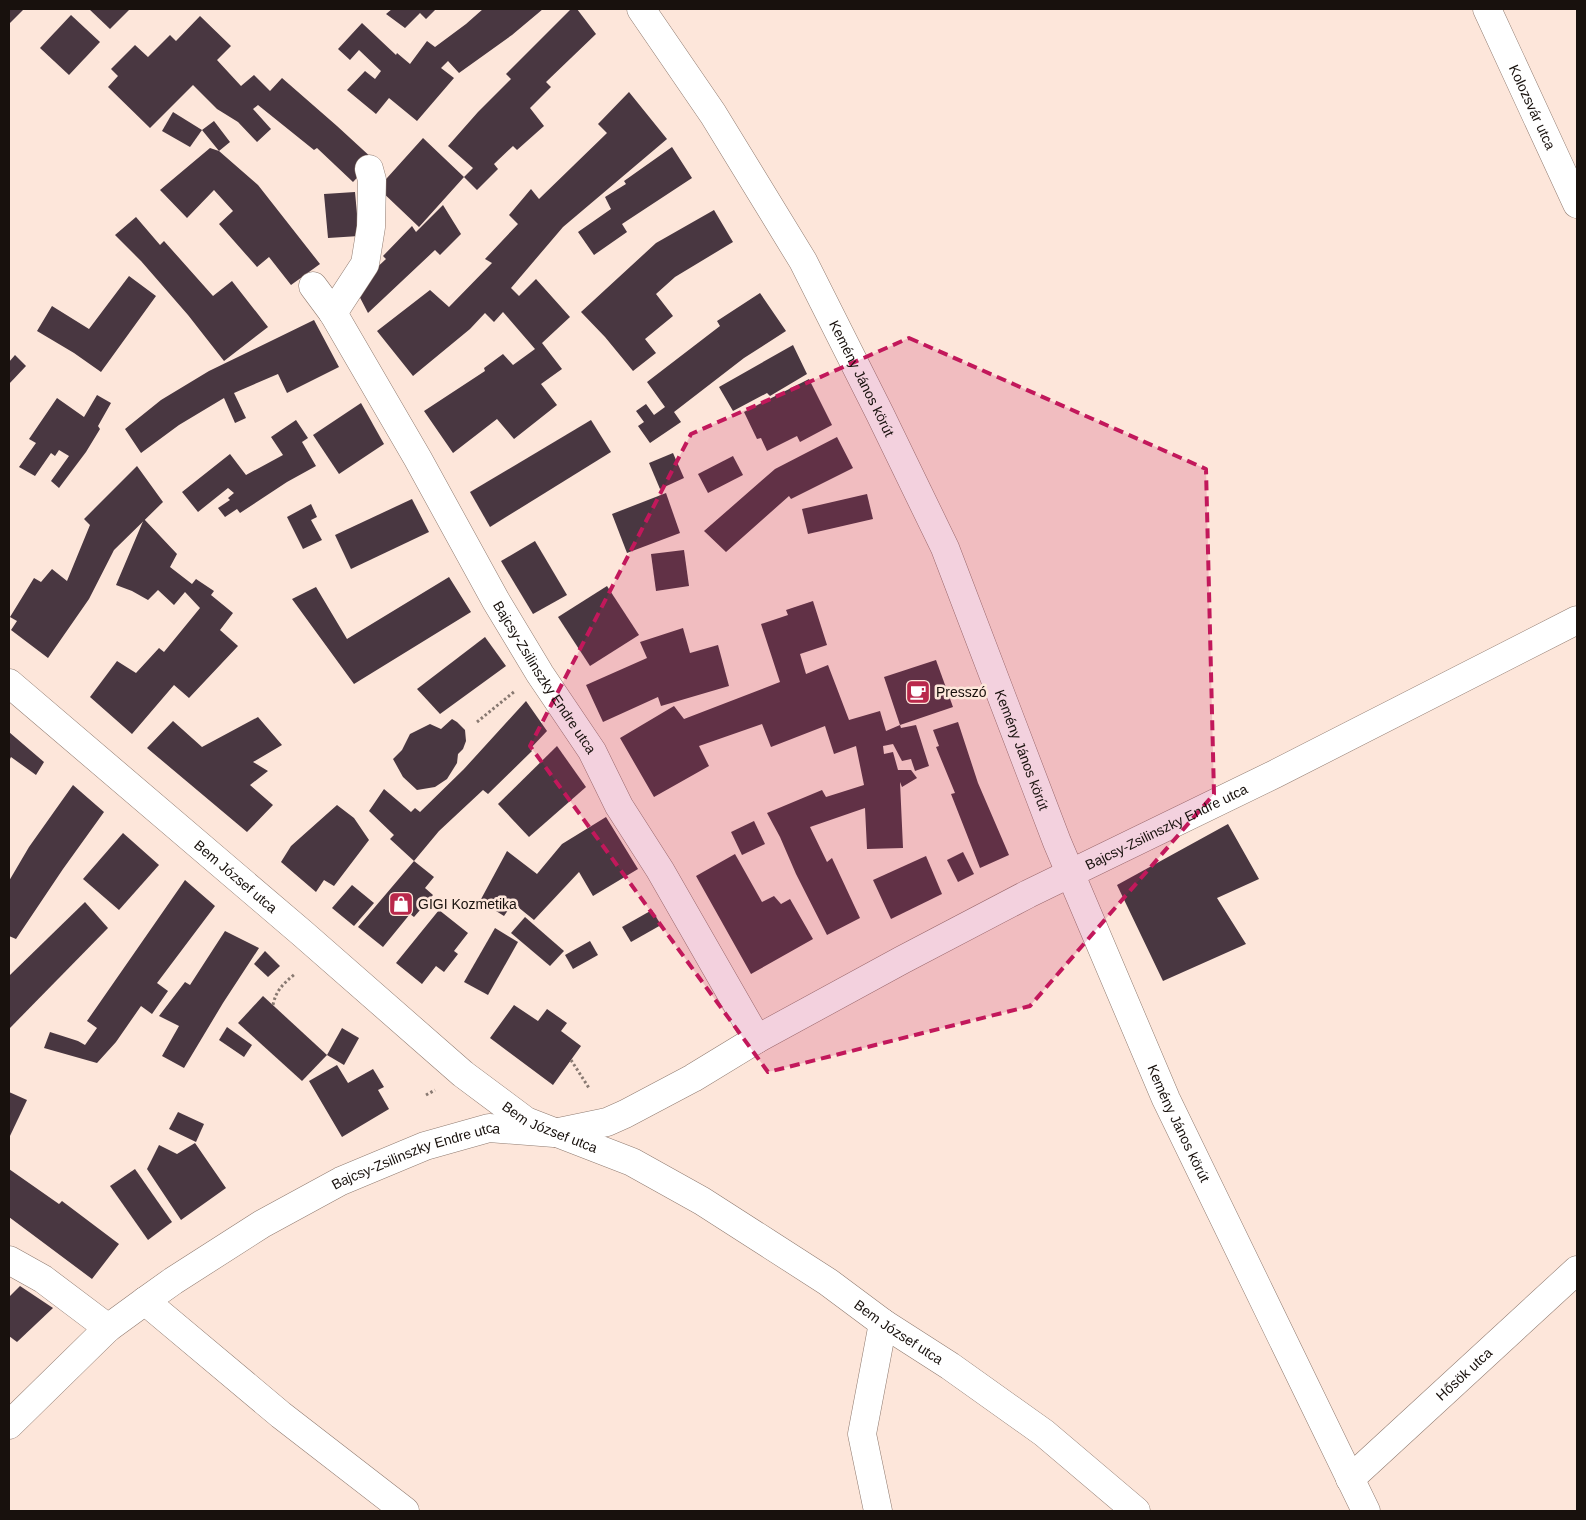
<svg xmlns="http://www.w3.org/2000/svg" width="1586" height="1520" font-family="Arial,sans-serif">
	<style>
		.building { fill: #493741 }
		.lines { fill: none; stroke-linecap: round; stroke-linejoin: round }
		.minor-casing { stroke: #907b70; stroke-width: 29 }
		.path { stroke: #887971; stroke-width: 3; stroke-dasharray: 2.5 2.5; stroke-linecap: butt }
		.minor { stroke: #fff; stroke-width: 28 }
		.marked { fill: #c2185b; fill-opacity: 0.2; stroke: #c2185b; stroke-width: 4; stroke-dasharray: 10 6; stroke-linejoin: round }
		.labels { text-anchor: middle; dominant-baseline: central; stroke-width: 5; stroke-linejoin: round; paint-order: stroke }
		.street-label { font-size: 14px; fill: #18110d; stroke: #fde6da }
		.poi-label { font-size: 14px; fill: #18110d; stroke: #fde6da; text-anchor: start }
	</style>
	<rect width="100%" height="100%" fill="#fde6da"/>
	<g class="building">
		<polygon points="9,9 24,9 10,23 9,22"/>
		<polygon points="89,9 130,9 110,29"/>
		<polygon points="392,9 436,9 426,19 420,13 405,28 386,14"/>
		<polygon points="483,9 543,9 512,35 459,73 448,61 441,68 454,78 417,121 389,98 376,114 347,90 365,71 375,79 381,71 359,50 350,60 338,49 362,23 396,55 397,53 410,64 427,41 435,47 466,24"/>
		<polygon points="571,9 577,9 596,34 546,82 551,87 530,108 544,126 517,150 513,146 494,164 498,169 477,190 464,177 419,227 378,188 423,138 464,177 473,168 448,146 478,112 511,79 506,74"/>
		<polygon points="71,15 100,42 69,75 40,48"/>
		<polygon points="200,16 231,46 217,60 241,86 254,75 270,91 282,78 337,126 374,160 353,182 317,148 314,150 258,105 253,109 271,129 257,142 238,122 217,109 193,85 150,128 108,87 118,76 111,69 135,45 148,57 170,35 176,41"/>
		<polygon points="629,92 667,139 563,227 511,288 519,296 536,279 570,317 542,343 562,369 541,384 557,405 514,439 497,419 453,453 424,411 485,371 484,368 503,354 513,365 535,349 503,312 494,322 485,313 470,329 413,376 377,331 430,290 449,307 492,263 485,259 518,224 509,215 531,189 539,199 607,133 598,124"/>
		<polygon points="173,112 202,130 190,147 162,131"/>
		<polygon points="214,121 230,142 219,151 258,185 320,264 291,285 269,257 257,267 219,224 233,211 214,190 187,218 160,190 210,148 219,151 202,130"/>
		<polygon points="672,147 692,178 622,224 627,232 594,255 578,232 611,209 605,197 626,184 624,181"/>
		<polygon points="355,192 359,236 328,238 324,194"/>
		<polygon points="443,205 461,234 440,255 435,250 368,313 355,288 386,259 383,256 412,226 416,232"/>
		<polygon points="714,210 733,242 675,277 656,294 673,316 645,339 656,353 633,371 605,337 581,312 656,243"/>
		<polygon points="136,217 160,245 164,241 213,296 232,281 268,327 224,361 188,315 141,261 115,235"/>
		<polygon points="129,276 156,296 101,372 74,353 37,331 52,306 89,329"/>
		<polygon points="760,293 786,331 744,358 674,412 681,422 650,443 638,426 644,422 636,411 646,404 654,415 665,407 647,382 720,326 717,321"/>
		<polygon points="314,320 339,367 287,393 278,374 234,393 246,418 235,423 224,398 179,425 141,453 125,429 161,400 209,371"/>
		<polygon points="793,345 807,374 770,396 767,393 733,411 719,387"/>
		<polygon points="15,355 26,366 9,384 9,362"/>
		<polygon points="809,379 832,425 800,442 797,436 767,451 761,438 757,439 744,412"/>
		<polygon points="97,395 111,403 98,426 100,429 86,452 59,488 51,481 69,456 59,450 55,456 51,453 35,476 19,467 36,443 29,439 57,398 84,417"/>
		<polygon points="361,403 384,444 339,474 313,435"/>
		<polygon points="296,420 308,438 302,442 316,466 287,482 240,513 237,509 225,517 218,508 230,500 228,498 234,493 228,488 198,512 182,492 230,454 246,475 283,455 271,437"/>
		<polygon points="591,420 611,452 490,527 470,492"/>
		<polygon points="837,437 853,468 791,499 789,496 726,552 704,531 775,469"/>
		<polygon points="673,453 684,478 660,489 649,463"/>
		<polygon points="733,456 743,475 708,493 698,474"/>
		<polygon points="137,466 163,502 114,550 89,599 48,658 11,630 17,621 10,617 34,578 41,582 52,569 67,581 90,525 84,519"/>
		<polygon points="666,493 680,533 627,553 612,514"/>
		<polygon points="867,494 873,519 808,534 802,509"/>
		<polygon points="412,499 429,532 351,569 335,535"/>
		<polygon points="311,504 317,517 311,520 322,540 303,549 287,517"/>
		<polygon points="144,519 177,554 170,567 192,584 196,579 214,591 211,595 233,613 220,630 238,646 189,698 174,685 132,734 90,697 117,661 136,673 159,648 164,652 200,608 185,592 174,605 158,590 148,600 132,591 116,585"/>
		<polygon points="535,541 567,595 533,614 501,561"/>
		<polygon points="684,550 689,586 656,591 651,554"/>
		<polygon points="449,577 471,612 354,684 292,599 316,587 347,639"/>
		<polygon points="607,586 639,635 590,666 558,617"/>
		<polygon points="813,601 827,645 800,654 806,674 828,665 849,720 880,711 886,731 900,725 901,728 916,725 929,766 915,771 911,759 902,761 893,744 883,746 884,754 893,752 898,770 911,770 917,778 902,787 900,782 903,848 867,849 865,808 810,827 827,862 832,858 860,918 827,935 796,874 780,837 767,813 822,790 826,797 864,785 856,746 834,754 825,726 771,747 762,724 699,746 709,766 654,797 620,738 674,706 684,719 780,682 761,624 788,615 786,610"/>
		<polygon points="683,628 690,653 718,645 729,686 661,706 658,697 603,722 586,685 647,658 640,642"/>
		<polygon points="485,637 506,666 440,714 417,689"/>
		<polygon points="936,660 953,707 900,725 884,677"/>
		<polygon points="526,701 547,731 530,749 532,751 488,794 483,790 439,831 414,861 390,839 394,835 369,811 384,789 411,812 415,808 420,812 464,769"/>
		<polygon points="258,717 282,745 253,762 268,771 250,785 273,805 247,832 147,748 173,721 202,747"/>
		<polygon points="452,719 457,722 465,730 466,741 463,749 458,754 457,763 447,779 435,787 417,790 403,777 393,759 402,750 410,734 430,724 441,729"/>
		<polygon points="958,722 978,783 1009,855 980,868 951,794 955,793 936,747 939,746 933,730"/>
		<polygon points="9,732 44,762 36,775 11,757 9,761"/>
		<polygon points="557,746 586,787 529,837 498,804"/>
		<polygon points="73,785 104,812 63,869 16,939 9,936 9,881 29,847"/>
		<polygon points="337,805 354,818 369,840 334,886 324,880 316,892 281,862 291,846"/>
		<polygon points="606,817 638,869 593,896 579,872 534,920 513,903 504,916 480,901 507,851 537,874 562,844"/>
		<polygon points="754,821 765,844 742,855 731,832"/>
		<polygon points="1228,824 1259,879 1217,898 1246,944 1163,981 1117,885"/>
		<polygon points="123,833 159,865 119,910 83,879"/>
		<polygon points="963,852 974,874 958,882 947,860"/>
		<polygon points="735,854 762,902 774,896 781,904 790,899 813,939 751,974 696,876"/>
		<polygon points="926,856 942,894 891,919 873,880"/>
		<polygon points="414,861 434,877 425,888 433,895 414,917 410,914 383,947 358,927"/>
		<polygon points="185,880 215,906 157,983 168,991 152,1014 141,1006 116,1042 97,1063 44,1048 50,1032 78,1041 85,1045 97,1028 87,1021"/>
		<polygon points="352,885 374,903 354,926 332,908"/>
		<polygon points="85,902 108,928 9,1029 9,976"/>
		<polygon points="439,910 468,933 454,951 458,954 444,972 436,966 422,984 396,963"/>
		<polygon points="652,910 661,925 631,942 622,927"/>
		<polygon points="525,917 564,951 550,966 511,933"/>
		<polygon points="495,928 518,942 488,995 464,982"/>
		<polygon points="225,931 259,948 223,1003 184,1068 162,1056 179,1026 159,1016 185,982 190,985"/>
		<polygon points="590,941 598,955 573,969 565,955"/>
		<polygon points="265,951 280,966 268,977 254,964"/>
		<polygon points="263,996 327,1055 302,1081 238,1023"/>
		<polygon points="514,1005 538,1021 547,1009 567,1023 561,1031 581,1046 553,1085 490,1038"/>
		<polygon points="227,1027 252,1045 244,1057 219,1040"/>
		<polygon points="342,1028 359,1038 344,1065 327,1055"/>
		<polygon points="337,1065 348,1083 373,1069 384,1087 378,1090 389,1109 342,1137 309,1081"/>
		<polygon points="9,1092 27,1100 9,1138"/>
		<polygon points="178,1112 204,1124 196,1142 169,1129"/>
		<polygon points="195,1143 226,1188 181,1220 147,1169 159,1145 177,1154"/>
		<polygon points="9,1169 59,1204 62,1201 119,1244 92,1279 9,1217"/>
		<polygon points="135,1169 172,1222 148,1240 110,1186"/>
		<polygon points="20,1286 53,1308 17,1342 9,1336 9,1297"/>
	</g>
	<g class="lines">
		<defs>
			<g id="minor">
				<path id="s1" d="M641 9 713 114 803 261 880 414 945 548 1057 842 1166 1099 1366 1511"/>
				<path id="s2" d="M1487 9 1577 204"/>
				<path id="s3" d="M313 286 333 313 418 459 496 601 540 674 592 751 619 806 660 870 757 1039"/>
				<polyline points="333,313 365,264 371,227 372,180 369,169"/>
				<path id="s4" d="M9 683 302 933 463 1074 526 1121 632 1162 702 1201 769 1244 828 1282 883 1323 950 1366 1044 1433 1136 1511"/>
				<polyline points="9,1260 43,1279 108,1328"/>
				<polyline points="145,1301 281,1415 405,1511"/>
				<path id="s5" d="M9 1425 108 1328 145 1301 173 1281 262 1224 341 1181 425 1146 489 1128 554 1133 607 1122 625 1114 693 1078 757 1039 902 960 1028 894 1275 774 1577 620"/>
				<path id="s6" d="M1350 1479 1577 1270"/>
				<polyline points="878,1511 862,1434 883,1323"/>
			</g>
		</defs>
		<use href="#minor" class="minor-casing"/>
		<g class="path">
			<polyline points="477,722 515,691"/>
			<path d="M273 1005C276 990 284 983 295 974"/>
			<polyline points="571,1060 589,1088"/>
			<polyline points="426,1095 435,1090"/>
		</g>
		<use href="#minor" class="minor"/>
	</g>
	<path class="marked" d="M909 338 1206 469 1214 794 1030 1006 768 1072 530 746 691 434Z"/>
	<defs>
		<symbol id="cafe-square" viewBox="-11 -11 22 22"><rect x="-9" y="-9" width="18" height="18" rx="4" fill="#b9284b" stroke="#fde6da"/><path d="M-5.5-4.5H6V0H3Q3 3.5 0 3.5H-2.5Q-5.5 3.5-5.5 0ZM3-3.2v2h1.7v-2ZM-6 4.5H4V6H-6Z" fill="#fff"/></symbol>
		<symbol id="shop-square" viewBox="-11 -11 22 22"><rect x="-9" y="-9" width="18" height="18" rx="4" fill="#b9284b" stroke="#fde6da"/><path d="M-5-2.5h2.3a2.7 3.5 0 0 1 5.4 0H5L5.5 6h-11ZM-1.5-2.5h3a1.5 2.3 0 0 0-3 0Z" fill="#fff"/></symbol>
	</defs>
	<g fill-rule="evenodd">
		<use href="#cafe-square" x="904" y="678" width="28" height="28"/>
		<use href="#shop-square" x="387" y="890" width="28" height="28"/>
	</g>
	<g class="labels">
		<g class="street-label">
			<text stroke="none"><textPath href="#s2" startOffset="108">Kolozsvár utca</textPath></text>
			<text stroke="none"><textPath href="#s1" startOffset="431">Kemény János körút</textPath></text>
			<text stroke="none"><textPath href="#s3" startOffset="455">Bajcsy-Zsilinszky Endre utca</textPath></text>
			<text stroke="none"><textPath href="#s1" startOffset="836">Kemény János körút</textPath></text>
			<text stroke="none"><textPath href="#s5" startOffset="1324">Bajcsy-Zsilinszky Endre utca</textPath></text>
			<text stroke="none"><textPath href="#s4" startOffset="298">Bem József utca</textPath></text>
			<text stroke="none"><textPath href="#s1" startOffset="1241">Kemény János körút</textPath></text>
			<text stroke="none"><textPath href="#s4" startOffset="702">Bem József utca</textPath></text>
			<text stroke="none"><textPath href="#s5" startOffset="494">Bajcsy-Zsilinszky Endre utca</textPath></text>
			<text stroke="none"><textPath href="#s4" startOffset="1108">Bem József utca</textPath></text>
			<text stroke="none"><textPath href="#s6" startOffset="155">Hősök utca</textPath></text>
		</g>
		<g class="poi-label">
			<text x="936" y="692">Presszó</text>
			<text x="418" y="904">GIGI Kozmetika</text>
		</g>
	</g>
	<rect width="1586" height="1520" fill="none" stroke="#18110d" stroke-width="20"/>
</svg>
